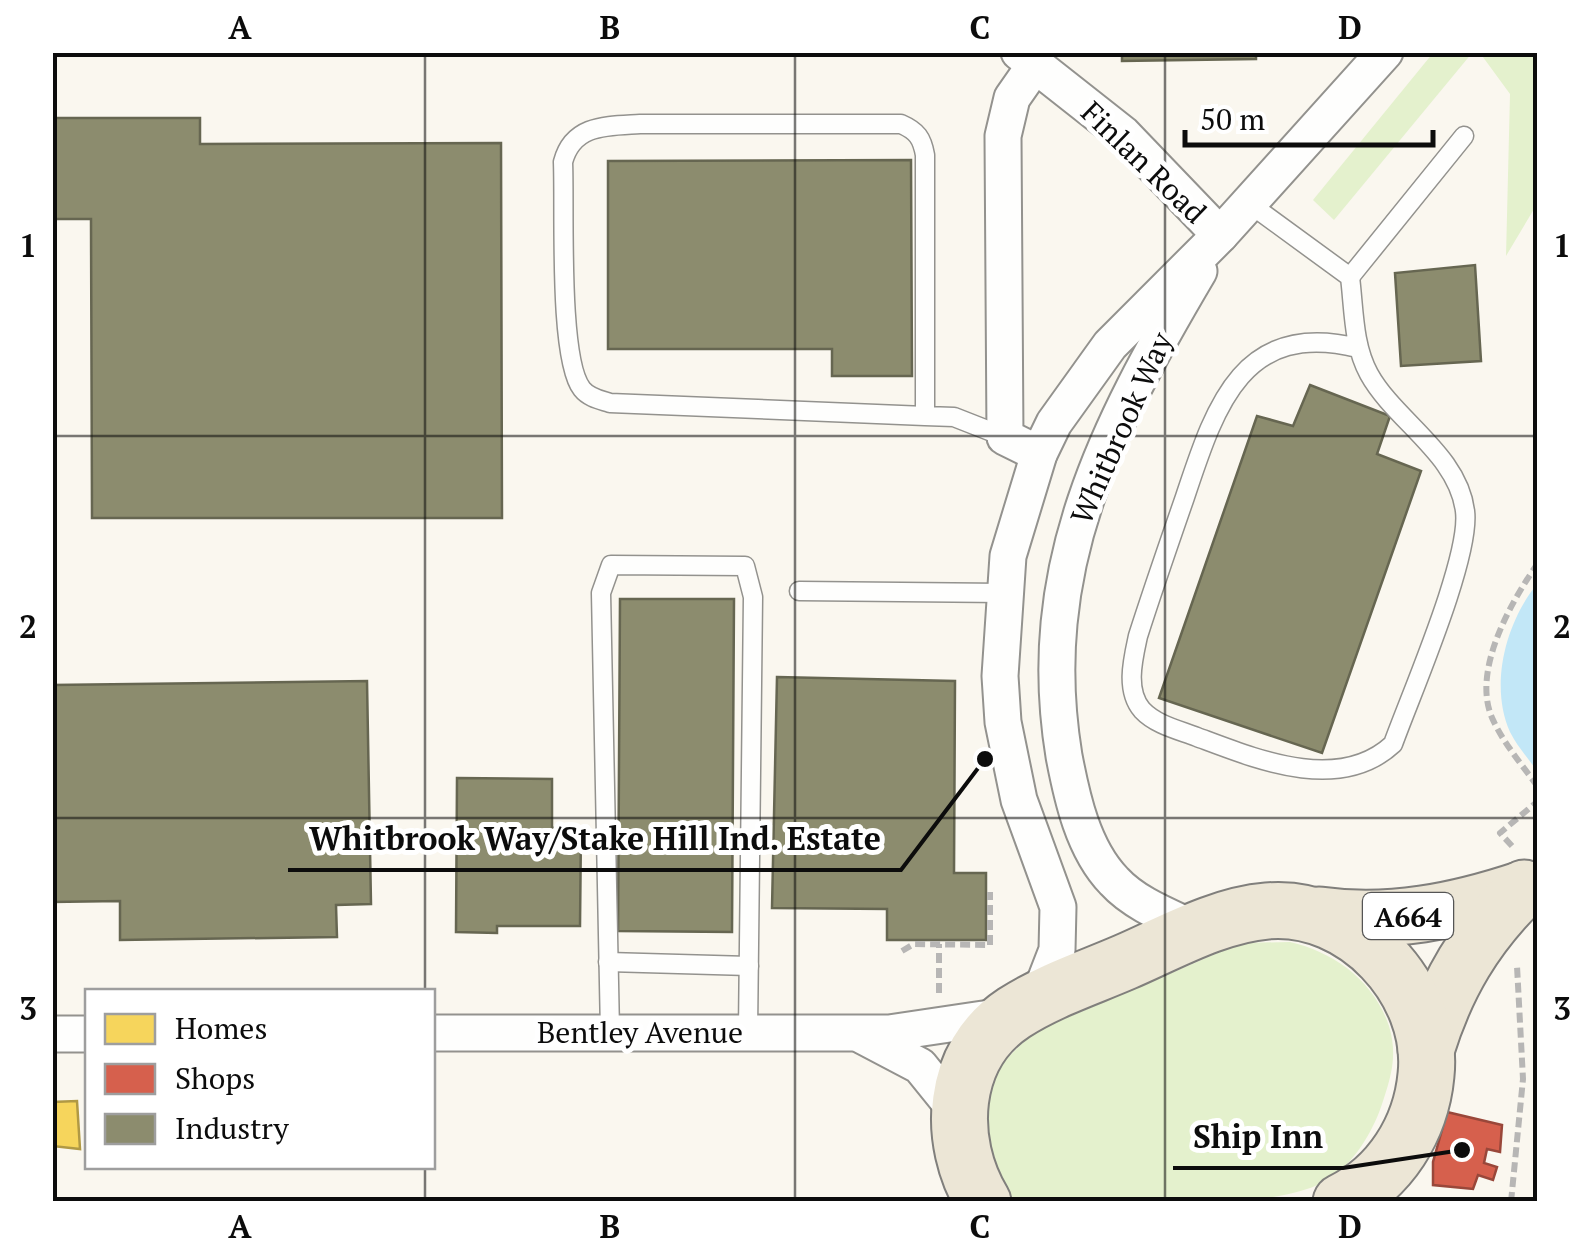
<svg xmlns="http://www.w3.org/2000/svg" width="1590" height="1254" font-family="'PT Serif',serif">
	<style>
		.green { fill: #e4f1cd }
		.water { fill: #c2e7f7 }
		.homes { fill: #f6d55c; stroke: #b09944; stroke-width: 2.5 }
		.shops { fill: #d6604d; stroke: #99473a; stroke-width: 2.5 }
		.industry { fill: #8c8c6e; stroke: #666651; stroke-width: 2.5 }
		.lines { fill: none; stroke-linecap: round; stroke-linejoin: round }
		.lane-casing { stroke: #93928e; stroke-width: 21 }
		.street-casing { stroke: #93928e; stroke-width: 39 }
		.primary-casing { stroke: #807f7c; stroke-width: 59 }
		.path { stroke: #b7b6b5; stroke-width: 6; stroke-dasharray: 10 5; stroke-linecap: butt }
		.lane { stroke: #fefefd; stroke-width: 18 }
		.street { stroke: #fefefd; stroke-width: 35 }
		.primary { stroke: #ece6d6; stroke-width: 55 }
		.grid { fill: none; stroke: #0c0c0c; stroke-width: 2.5; stroke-opacity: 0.55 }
		.labels { text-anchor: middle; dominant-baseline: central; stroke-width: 10; stroke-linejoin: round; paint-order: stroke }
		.shield { fill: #fff; stroke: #555; stroke-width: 2.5 }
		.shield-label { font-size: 28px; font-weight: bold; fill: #0c0c0c }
		.street-label { font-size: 30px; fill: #0c0c0c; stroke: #fff }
		.leader { fill: none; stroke: #0c0c0c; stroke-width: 4 }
		.callout-dot { fill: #0c0c0c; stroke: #fff; stroke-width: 4 }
		.callout-label { font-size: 32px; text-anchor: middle; font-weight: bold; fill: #0c0c0c; stroke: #fff; stroke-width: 10; stroke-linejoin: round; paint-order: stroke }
		.neatline { fill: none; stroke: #0c0c0c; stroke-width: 4 }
		.grid-label { font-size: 32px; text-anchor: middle; font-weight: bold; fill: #0c0c0c }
	</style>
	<rect width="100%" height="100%" fill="#faf7ef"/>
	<g class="green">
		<polygon points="1433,53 1472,53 1334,220 1313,200"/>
		<polygon points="1480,53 1537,53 1537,204 1506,256 1510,94"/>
		<path d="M1290 942C1334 952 1374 981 1389 1026 1398 1056 1391 1077 1381 1107 1372 1133 1353 1164 1329 1179 1272 1216 1086 1201 1013 1201L989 1172 982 1129 993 1072 1034 1032 1241 943Z"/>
	</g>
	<path class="water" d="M1537 584V771C1528 758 1517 746 1510 732 1489 685 1506 622 1537 584Z"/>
	<polygon class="homes" points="77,1101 80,1149 52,1146 52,1102"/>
	<polygon class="shops" points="1447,1112 1502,1125 1500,1152 1487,1149 1484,1163 1497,1167 1493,1180 1478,1175 1473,1189 1433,1185 1433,1162"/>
	<g class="industry">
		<polygon points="1122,52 1256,52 1256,59 1122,61"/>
		<polygon points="52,118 200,118 200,144 501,143 502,518 92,518 91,219 52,219"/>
		<polygon points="911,160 912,376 832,376 832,349 608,349 608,161"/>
		<polygon points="1475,265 1481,361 1401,366 1395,273"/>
		<polygon points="1310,385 1390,416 1377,454 1421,471 1322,753 1159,698 1257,416 1293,426"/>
		<polygon points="620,599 734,599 732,932 618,931"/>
		<polygon points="777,677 955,681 954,873 986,873 986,940 887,940 887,909 772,908"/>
		<polygon points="367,681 371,904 336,905 337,937 120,940 120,901 52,902 52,685"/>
		<polygon points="457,778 552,779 552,828 581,828 580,926 497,926 497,933 456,932"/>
	</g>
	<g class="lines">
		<defs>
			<g id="lane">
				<path d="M1250 204 1350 277C1354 309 1353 345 1369 374 1395 421 1458 454 1465 511 1471 557 1411 694 1393 744 1339 794 1256 759 1197 737 1179 730 1156 725 1142 710 1125 690 1133 659 1138 636 1153 589 1169 543 1185 497 1215 407 1242 319 1358 348"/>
				<polyline points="1350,277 1464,136"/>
				<path d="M925 416V155C922 138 917 131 901 124H640C607 126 573 124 563 162 565 207 558 359 582 389 589 398 601 400 610 403L925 416 954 417 1005 437"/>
				<polyline points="799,591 1004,593"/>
				<polyline points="608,962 749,966"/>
				<polyline points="610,1032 601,593 611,565 745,566 753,597 748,1032"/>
			</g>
			<g id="street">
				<polyline points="1019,52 1123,134 1220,235"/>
				<polyline points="1035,65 1012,98 1003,136 1005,437 1039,454"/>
				<path d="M1199 931C1170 917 1136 905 1114 881 1083 849 1072 798 1064 756 1033 568 1107 427 1199 271"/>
				<polyline points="1038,999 1057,950 1058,907 1019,800 1003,722 1000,676 1008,556 1039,454 1054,423 1110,345 1220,235 1385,52"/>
				<polyline points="432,1033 889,1033 1010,1015"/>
				<polyline points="52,1034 88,1034"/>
				<polyline points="863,1036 920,1066 958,1113"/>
			</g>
			<g id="primary">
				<path d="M1319 915C1389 925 1457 911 1523 889"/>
				<path d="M1426 1050C1446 985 1475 936 1524 888"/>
				<path d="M983 1202C946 1141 950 1055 1014 1013 1048 991 1088 978 1125 962 1169 943 1218 915 1267 911 1354 903 1435 990 1426 1075 1421 1129 1390 1178 1341 1202"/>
			</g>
		</defs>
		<use href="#lane" class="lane-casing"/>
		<use href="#street" class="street-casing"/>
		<use href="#primary" class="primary-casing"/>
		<g class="path">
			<path d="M1538 563C1511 602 1469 674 1494 722 1505 745 1523 766 1538 787"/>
			<polyline points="1512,846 1500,833 1538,801"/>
			<polyline points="902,951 914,944 990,945 990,892"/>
			<polyline points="939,993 939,944"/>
			<polyline points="1511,1202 1523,1079 1517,966"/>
		</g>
		<use href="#lane" class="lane"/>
		<use href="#street" class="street"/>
		<use href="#primary" class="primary"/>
	</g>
	<path class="grid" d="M425 52V992M795 52V1202M1165 52V1202M52 436H1538M52 818H1538M425 1166V1202"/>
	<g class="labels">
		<rect class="shield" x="1363" y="893" width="90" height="46" rx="8"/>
		<g class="shield-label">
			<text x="1408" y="916">A664</text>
		</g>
		<g class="street-label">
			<text transform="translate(1144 162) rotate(44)">Finlan Road</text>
			<text transform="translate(1121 428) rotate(-66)">Whitbrook Way</text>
			<text x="640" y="1032">Bentley Avenue</text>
		</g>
	</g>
	<path class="leader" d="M985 759L901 870H288M1462 1150L1343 1168H1173"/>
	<g class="callout-dot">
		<circle cx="985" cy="759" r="10"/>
		<circle cx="1462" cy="1150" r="10"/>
	</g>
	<g class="callout-label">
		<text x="595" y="850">Whitbrook Way/Stake Hill Ind. Estate</text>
		<text x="1258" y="1148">Ship Inn</text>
	</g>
	<rect width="1590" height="1254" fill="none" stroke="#ffffff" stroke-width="110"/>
	<rect x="85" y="989" width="350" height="180" fill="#ffffff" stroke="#9e9e9e" stroke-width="2.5"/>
	<rect x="105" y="1014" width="50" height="30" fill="#f6d55c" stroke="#9e9e9e" stroke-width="2.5"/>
	<text x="175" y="1039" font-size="30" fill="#0c0c0c">Homes</text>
	<rect x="105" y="1064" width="50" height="30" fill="#d6604d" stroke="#9e9e9e" stroke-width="2.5"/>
	<text x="175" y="1089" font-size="30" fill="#0c0c0c">Shops</text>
	<rect x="105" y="1114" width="50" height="30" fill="#8c8c6e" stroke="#9e9e9e" stroke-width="2.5"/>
	<text x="175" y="1139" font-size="30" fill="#0c0c0c">Industry</text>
	<path d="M1185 130v15h248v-15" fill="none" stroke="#0c0c0c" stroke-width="5"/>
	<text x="1200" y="130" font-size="30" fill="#0c0c0c" stroke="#ffffff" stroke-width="8" paint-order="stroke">50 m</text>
	<rect x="55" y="55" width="1480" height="1144" class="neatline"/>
	<g class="grid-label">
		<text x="240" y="39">A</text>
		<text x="610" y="39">B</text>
		<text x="980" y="39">C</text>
		<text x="1350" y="39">D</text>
		<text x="28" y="257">1</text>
		<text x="1562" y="257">1</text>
		<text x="28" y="638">2</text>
		<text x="1562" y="638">2</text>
		<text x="28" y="1020">3</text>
		<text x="1562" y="1020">3</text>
		<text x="240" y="1238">A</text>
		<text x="610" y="1238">B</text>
		<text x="980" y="1238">C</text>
		<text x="1350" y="1238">D</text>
	</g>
</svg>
